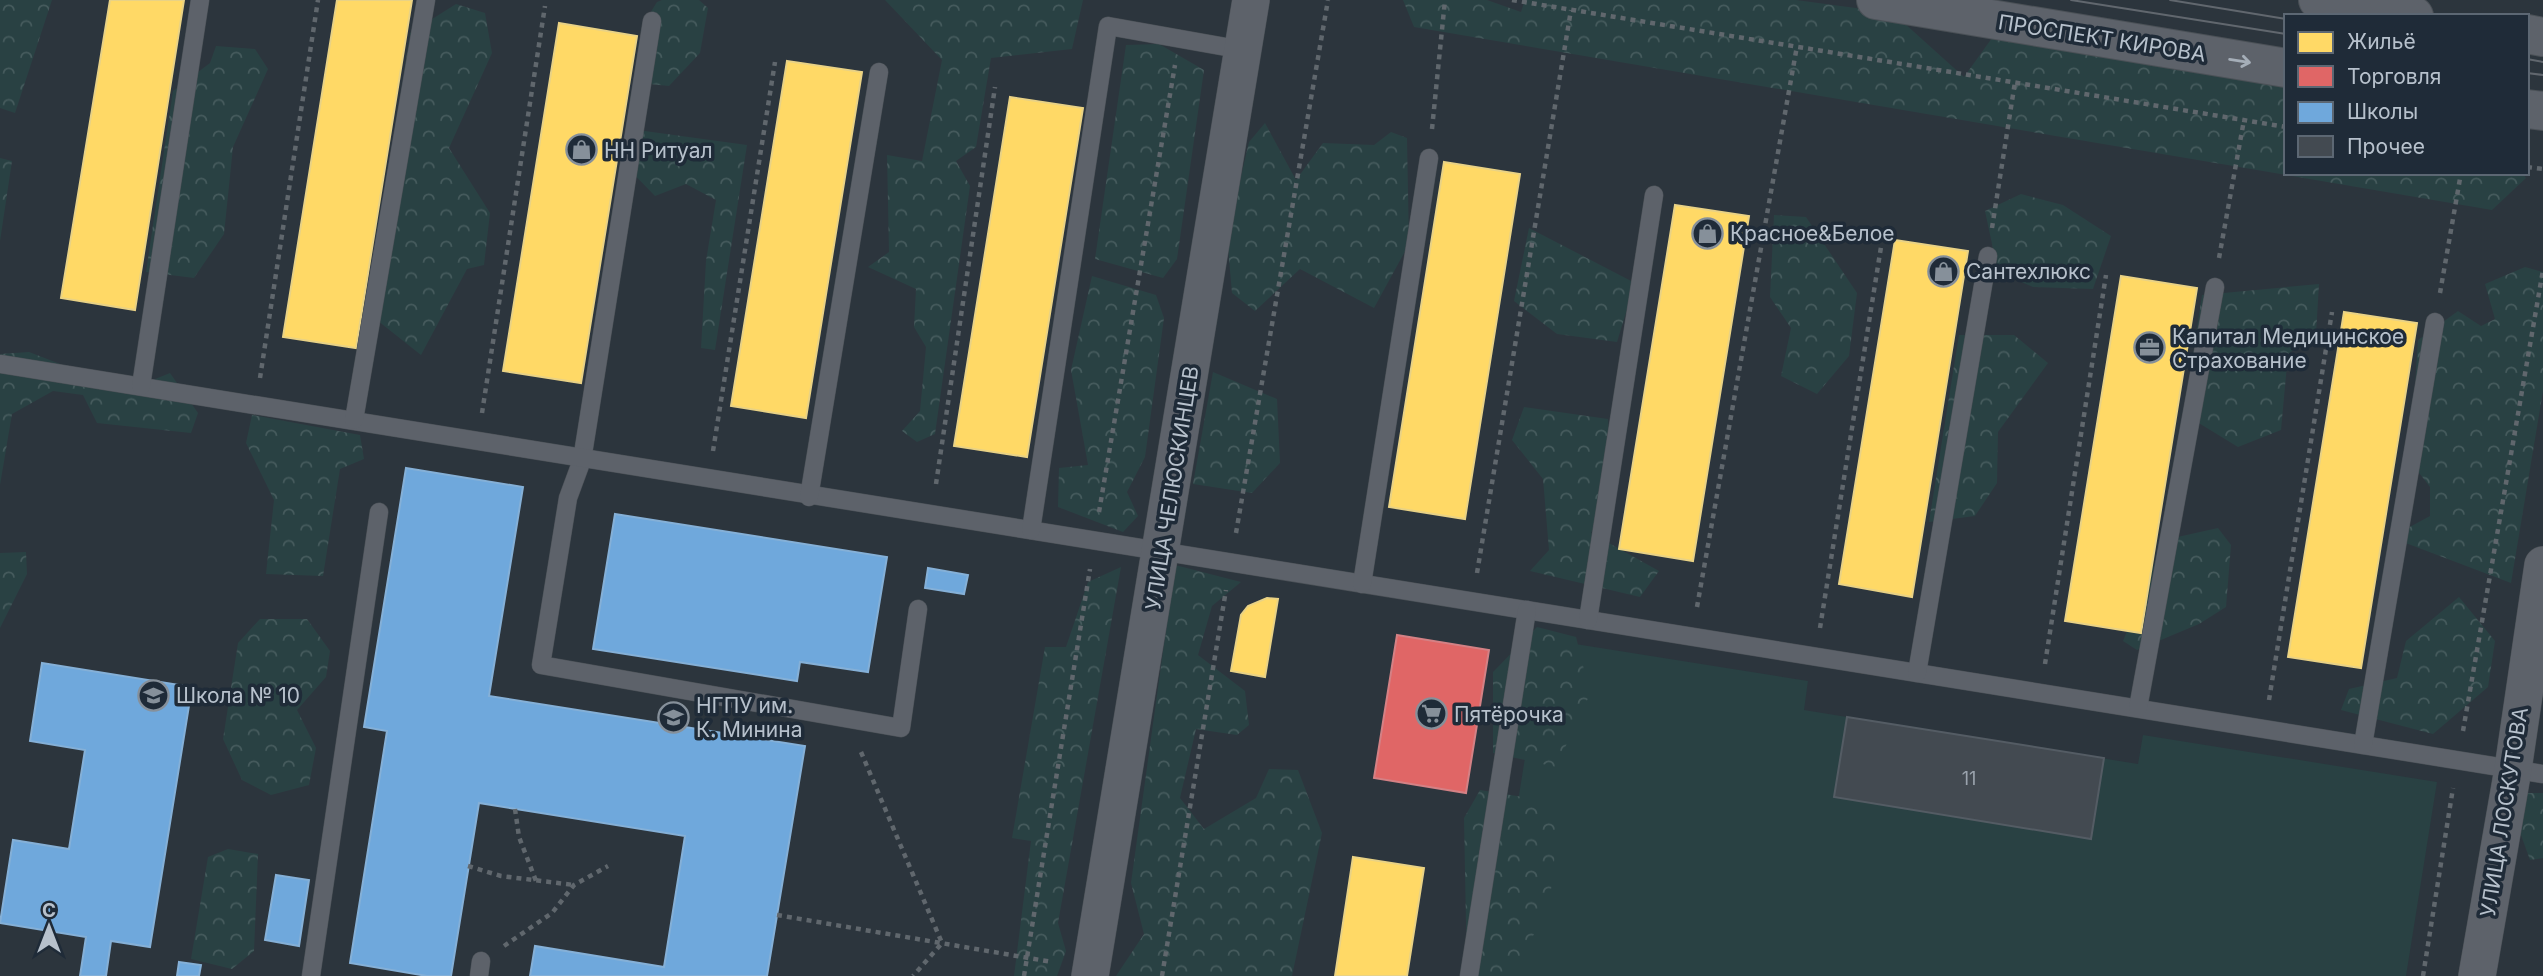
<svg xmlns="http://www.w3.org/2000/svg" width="2543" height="976" font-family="Inter,sans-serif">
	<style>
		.green { fill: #294143 }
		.forest { fill: url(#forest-crowns) }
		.homes { fill: #ffd966; stroke: #e9d285; stroke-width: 2 }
		.shops { fill: #e06666; stroke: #d48185; stroke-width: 2 }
		.schools { fill: #6fa8dc; stroke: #85b0d7; stroke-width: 2 }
		.building { fill: #434a51; stroke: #545c64; stroke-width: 2 }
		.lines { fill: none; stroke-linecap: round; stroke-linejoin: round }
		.service-casing { stroke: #4b5157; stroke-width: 19 }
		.minor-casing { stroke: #4b5157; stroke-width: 38 }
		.tertiary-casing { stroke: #4b5157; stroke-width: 40 }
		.path { stroke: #60676d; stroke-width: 4.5; stroke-dasharray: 5 5; stroke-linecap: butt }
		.service { stroke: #5d626a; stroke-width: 18 }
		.minor { stroke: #5d626a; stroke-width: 37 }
		.tertiary { stroke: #5d626a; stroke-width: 38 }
		.tram { stroke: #61676e; stroke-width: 2 }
		.oneway { stroke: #a5aeb8 }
		.labels { text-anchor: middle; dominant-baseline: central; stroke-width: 7; stroke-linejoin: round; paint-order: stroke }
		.number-label { font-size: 18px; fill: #9aa3ad }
		.street-label { font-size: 21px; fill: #b7c1cc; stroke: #1f2b38 }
		.poi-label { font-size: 21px; fill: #b7c1cc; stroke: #1f2b38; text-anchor: start }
	</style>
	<defs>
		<pattern id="forest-crowns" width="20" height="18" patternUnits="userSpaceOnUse" patternTransform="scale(1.75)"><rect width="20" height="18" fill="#294143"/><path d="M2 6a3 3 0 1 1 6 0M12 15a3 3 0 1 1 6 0" fill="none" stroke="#465b5d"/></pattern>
	</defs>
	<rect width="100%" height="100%" fill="#2c353d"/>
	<polygon class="green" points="1544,639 1808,681 1804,710 1847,717 2138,764 2143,735 2437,782 2406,976 1490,976"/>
	<g class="forest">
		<polygon points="0,0 52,0 15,113 0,108"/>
		<polygon points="662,0 699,0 708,8 700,53 669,86 640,83 644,23 657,2"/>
		<polygon points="885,0 1083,0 1072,49 991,58 976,147 956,161 970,186 935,434 917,442 902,431 920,411 926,347 914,327 916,289 868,267 889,252 887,155 922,161 942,60"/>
		<polygon points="1403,0 1487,0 1521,12 1525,0 1796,0 1893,13 1964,77 1997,31 2286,78 2286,173 2522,173 2526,178 2492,210 1414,27"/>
		<polygon points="456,4 485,13 492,53 449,148 490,213 484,265 467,269 421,355 368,313 410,33"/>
		<polygon points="1159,44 1204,70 1177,259 1163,278 1095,259 1126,45"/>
		<polygon points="216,46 255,49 268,69 233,147 224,234 194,278 146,272 173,91 210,63"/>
		<polygon points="1265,123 1296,180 1323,143 1374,145 1391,132 1407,138 1409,244 1374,308 1300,269 1255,311 1232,293 1227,236 1249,142"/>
		<polygon points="630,129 747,145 715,350 701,348 706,261 716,200 686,184 655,196 620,160"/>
		<polygon points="0,158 12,161 0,241"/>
		<polygon points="2021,194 2063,205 2111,236 2093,289 2033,287 1998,272 1985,211"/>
		<polygon points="1774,215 1806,217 1857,293 1849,356 1817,394 1781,376 1791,328 1770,297"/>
		<polygon points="1529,228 1635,283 1617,342 1557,334 1514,301"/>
		<polygon points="2525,267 2543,272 2543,391 2511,583 2403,542 2406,529 2430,516 2430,487 2410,461 2418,340 2458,311 2481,326 2495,319 2485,284"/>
		<polygon points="1092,276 1156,295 1164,318 1145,457 1127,492 1138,516 1123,532 1058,507 1059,468 1088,465 1071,370"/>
		<polygon points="2319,284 2316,334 2288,354 2281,430 2238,447 2184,414 2202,295"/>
		<polygon points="1959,335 2014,335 2048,363 1998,432 1997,483 1975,516 1929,522"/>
		<polygon points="29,352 128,390 170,373 198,413 191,433 97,423 83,395 53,391 12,414 0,485 0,354"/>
		<polygon points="1213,372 1277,399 1280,463 1252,493 1193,484"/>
		<polygon points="1524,407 1608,419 1614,491 1591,533 1659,571 1640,597 1530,571 1549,550 1543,479 1512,440"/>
		<polygon points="252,415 360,435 364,459 340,469 323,576 266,574 274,500 246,443"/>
		<polygon points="2218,528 2231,545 2226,607 2199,624 2137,650 2123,641 2164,540"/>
		<polygon points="26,552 27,574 0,628 0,553"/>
		<polygon points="1175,565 1241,582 1212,606 1198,655 1245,691 1249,725 1237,735 1196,729 1180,798 1204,829 1256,798 1269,769 1298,770 1322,833 1292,976 1116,976 1144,934 1131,883"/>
		<polygon points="1121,567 1058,923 1066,951 1057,976 1014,976 1031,841 1012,838 1045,647 1066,647 1088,582"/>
		<polygon points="2459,597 2495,641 2488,687 2433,734 2341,710 2349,689 2397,678 2406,641"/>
		<polygon points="260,619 307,619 330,651 326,677 297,710 316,748 309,785 271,795 242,780 223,739 238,643"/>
		<polygon points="1537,627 1576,637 1590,694 1556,767 1493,753 1493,672"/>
		<polygon points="1480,790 1536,799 1558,826 1549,908 1510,976 1467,976 1464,818"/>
		<polygon points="2520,793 2543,793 2543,858 2530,860 2517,824"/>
		<polygon points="228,849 258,854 254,951 232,969 191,959 208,857"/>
	</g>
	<g class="homes">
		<polygon points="110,0 184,0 135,310 61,298"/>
		<polygon points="337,0 412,0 356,348 283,337"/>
		<polygon points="559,23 637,36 581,383 503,371"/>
		<polygon points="787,61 862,72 806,418 731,406"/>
		<polygon points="1010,97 1083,108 1027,457 954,446"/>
		<polygon points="1444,162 1520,174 1465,519 1389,507"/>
		<polygon points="1675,205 1749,216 1693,561 1619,549"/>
		<polygon points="1895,240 1968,251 1912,597 1839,584"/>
		<polygon points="2121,276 2197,288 2141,633 2065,621"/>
		<polygon points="2344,312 2417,323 2361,668 2288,657"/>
		<polygon points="1267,598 1278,599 1265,677 1231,671 1241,615 1248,606"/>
		<polygon points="1353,857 1424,868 1407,976 1335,976"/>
	</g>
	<polygon class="shops" points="1397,635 1489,650 1466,793 1374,778"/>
	<g class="schools">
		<polygon points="406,468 523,487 489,696 805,746 767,976 530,976 535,946 664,967 685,836 479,803 451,976 427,976 350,963 387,731 364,727"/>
		<polygon points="615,514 887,557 868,672 800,662 797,681 593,649"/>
		<polygon points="928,568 968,575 964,594 925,588"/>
		<polygon points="42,663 192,687 150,947 111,941 106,976 80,976 86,937 0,923 13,840 69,849 85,750 30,741"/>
		<polygon points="276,875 309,880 299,946 265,940"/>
		<polygon points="179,962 201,965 199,976 177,976"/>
	</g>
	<polygon class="building" points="1847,717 2104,758 2091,839 1834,797"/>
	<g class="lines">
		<defs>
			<g id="service">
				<polyline points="652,21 582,460 568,498 541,665 901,728 918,609"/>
				<polyline points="0,364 2543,774"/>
				<polyline points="141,386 200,0"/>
				<polyline points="354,420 426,0"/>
				<polyline points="809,497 879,72"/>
				<polyline points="1031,530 1108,26 1243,50"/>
				<polyline points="1362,584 1429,158"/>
				<polyline points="1588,620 1654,195"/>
				<polyline points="1917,673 1988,256"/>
				<polyline points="2138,708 2215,287"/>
				<polyline points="2363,745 2435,322"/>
				<polyline points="311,976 379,512"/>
				<polyline points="479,976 481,961"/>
				<polyline points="1469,976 1527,610"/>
			</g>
			<g id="minor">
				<polyline points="1090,976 1251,0"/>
				<polyline points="2477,976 2513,769 2543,565"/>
			</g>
			<g id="tertiary">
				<polyline points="1876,0 2286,68"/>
				<polyline points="2318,0 2414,16"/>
				<polyline points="2527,34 2543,37"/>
				<polyline points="2527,109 2543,111"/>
			</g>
		</defs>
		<use href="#service" class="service-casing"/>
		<use href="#minor" class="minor-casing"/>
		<use href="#tertiary" class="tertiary-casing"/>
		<g class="path">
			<polyline points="1512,0 2286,127"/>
			<polyline points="1432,129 1445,0"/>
			<polyline points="2527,167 2543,169"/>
			<polyline points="1992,228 2015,82"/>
			<polyline points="2219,258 2244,120"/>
			<polyline points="2440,293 2461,173"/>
			<polyline points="260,378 318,0"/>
			<polyline points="482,413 545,6"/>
			<polyline points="713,451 775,62"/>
			<polyline points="936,484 995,87"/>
			<polyline points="1099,512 1175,65"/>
			<polyline points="1236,533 1328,0"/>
			<polyline points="1477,573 1571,10"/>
			<polyline points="1697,607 1797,46"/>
			<polyline points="1820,628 1881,247"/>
			<polyline points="2045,664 2106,275"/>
			<polyline points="2269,700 2332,312"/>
			<polyline points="2463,731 2543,270"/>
			<polyline points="861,752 942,943 913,976"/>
			<polyline points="515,809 519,837 536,881"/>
			<polyline points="468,866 501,876 574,885"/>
			<polyline points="777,915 1052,962"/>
			<polyline points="504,946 552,913 574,885 608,866"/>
			<polyline points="1024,976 1090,569"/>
			<polyline points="1162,976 1226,590"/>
			<polyline points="2423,976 2453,788"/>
		</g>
		<use href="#service" class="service"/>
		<use href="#minor" class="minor"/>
		<use href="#tertiary" class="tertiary"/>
		<g class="tram">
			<polyline points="2071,0 2286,34"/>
			<polyline points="2170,0 2286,19"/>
			<polyline points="2527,59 2543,62"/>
			<polyline points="2527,73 2543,75"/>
		</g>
	</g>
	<defs><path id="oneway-shaft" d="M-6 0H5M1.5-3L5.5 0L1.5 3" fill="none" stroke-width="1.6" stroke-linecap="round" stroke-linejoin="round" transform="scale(1.75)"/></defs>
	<use class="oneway" href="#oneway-shaft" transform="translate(2240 61) rotate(9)"/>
	<defs>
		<symbol id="shop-ring" viewBox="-11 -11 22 22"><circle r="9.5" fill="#1f2b38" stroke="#86909a" stroke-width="1.5"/><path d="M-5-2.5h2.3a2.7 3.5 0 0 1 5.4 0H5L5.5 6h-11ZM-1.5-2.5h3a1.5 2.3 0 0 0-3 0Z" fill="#86909a"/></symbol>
		<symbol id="office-ring" viewBox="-11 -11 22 22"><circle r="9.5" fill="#1f2b38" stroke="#86909a" stroke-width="1.5"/><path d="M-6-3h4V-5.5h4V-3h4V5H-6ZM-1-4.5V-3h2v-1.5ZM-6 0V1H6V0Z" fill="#86909a"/></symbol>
		<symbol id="school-ring" viewBox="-11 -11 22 22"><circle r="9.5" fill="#1f2b38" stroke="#86909a" stroke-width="1.5"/><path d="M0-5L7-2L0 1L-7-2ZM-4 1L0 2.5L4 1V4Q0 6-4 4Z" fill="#86909a"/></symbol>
		<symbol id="supermarket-ring" viewBox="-11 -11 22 22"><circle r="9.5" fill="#1f2b38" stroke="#86909a" stroke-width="1.5"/><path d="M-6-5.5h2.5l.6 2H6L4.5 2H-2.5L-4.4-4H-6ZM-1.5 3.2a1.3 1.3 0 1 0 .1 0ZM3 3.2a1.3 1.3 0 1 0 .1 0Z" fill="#86909a"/></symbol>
		<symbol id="university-ring" viewBox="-11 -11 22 22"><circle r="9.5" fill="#1f2b38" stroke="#86909a" stroke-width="1.5"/><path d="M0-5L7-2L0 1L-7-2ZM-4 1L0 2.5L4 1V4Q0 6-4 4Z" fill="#86909a"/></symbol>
	</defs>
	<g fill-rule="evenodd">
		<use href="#shop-ring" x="564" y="132" width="35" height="35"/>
		<use href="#shop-ring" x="1690" y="216" width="35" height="35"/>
		<use href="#shop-ring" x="1926" y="254" width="35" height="35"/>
		<use href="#office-ring" x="2132" y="330" width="35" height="35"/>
		<use href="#school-ring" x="136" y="678" width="35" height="35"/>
		<use href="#supermarket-ring" x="1414" y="696" width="35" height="35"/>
		<use href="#university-ring" x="656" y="700" width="35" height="35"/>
	</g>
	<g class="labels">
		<g class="number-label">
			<text x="1969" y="778">11</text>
		</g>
		<g class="street-label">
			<text transform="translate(2102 38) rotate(9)">ПРОСПЕКТ КИРОВА</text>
			<text transform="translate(1172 488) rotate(-81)">УЛИЦА ЧЕЛЮСКИНЦЕВ</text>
			<text transform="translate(2504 812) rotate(-81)">УЛИЦА ЛОСКУТОВА</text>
		</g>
		<g class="poi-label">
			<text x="604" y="150">НН Ритуал</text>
			<text x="1730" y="233">Красное&amp;Белое</text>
			<text x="1966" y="271">Сантехлюкс</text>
			<text x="2172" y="336">Капитал Медицинское<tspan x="2172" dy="24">Страхование</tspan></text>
			<text x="176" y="695">Школа № 10</text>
			<text x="696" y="705">НГПУ им.<tspan x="696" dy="24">К. Минина</tspan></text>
			<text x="1454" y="714">Пятёрочка</text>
		</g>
	</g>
	<rect x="2284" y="14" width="245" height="161" fill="#1f2b38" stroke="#5c6773" stroke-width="2"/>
	<rect x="2298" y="32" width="35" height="21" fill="#ffd966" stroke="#5c6773" stroke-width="2"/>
	<text x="2347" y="49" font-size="21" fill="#b7c1cc">Жильё</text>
	<rect x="2298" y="66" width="35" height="21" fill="#e06666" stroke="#5c6773" stroke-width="2"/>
	<text x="2347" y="84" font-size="21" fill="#b7c1cc">Торговля</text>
	<rect x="2298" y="102" width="35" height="21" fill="#6fa8dc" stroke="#5c6773" stroke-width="2"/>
	<text x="2347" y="119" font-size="21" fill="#b7c1cc">Школы</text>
	<rect x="2298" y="136" width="35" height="21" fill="#434a51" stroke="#5c6773" stroke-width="2"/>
	<text x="2347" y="154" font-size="21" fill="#b7c1cc">Прочее</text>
	<g transform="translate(49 927)" stroke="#1f2b38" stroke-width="5" paint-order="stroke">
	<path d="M0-5L12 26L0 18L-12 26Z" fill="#b7c1cc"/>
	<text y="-10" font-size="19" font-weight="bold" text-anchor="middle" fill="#b7c1cc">С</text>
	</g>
</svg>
